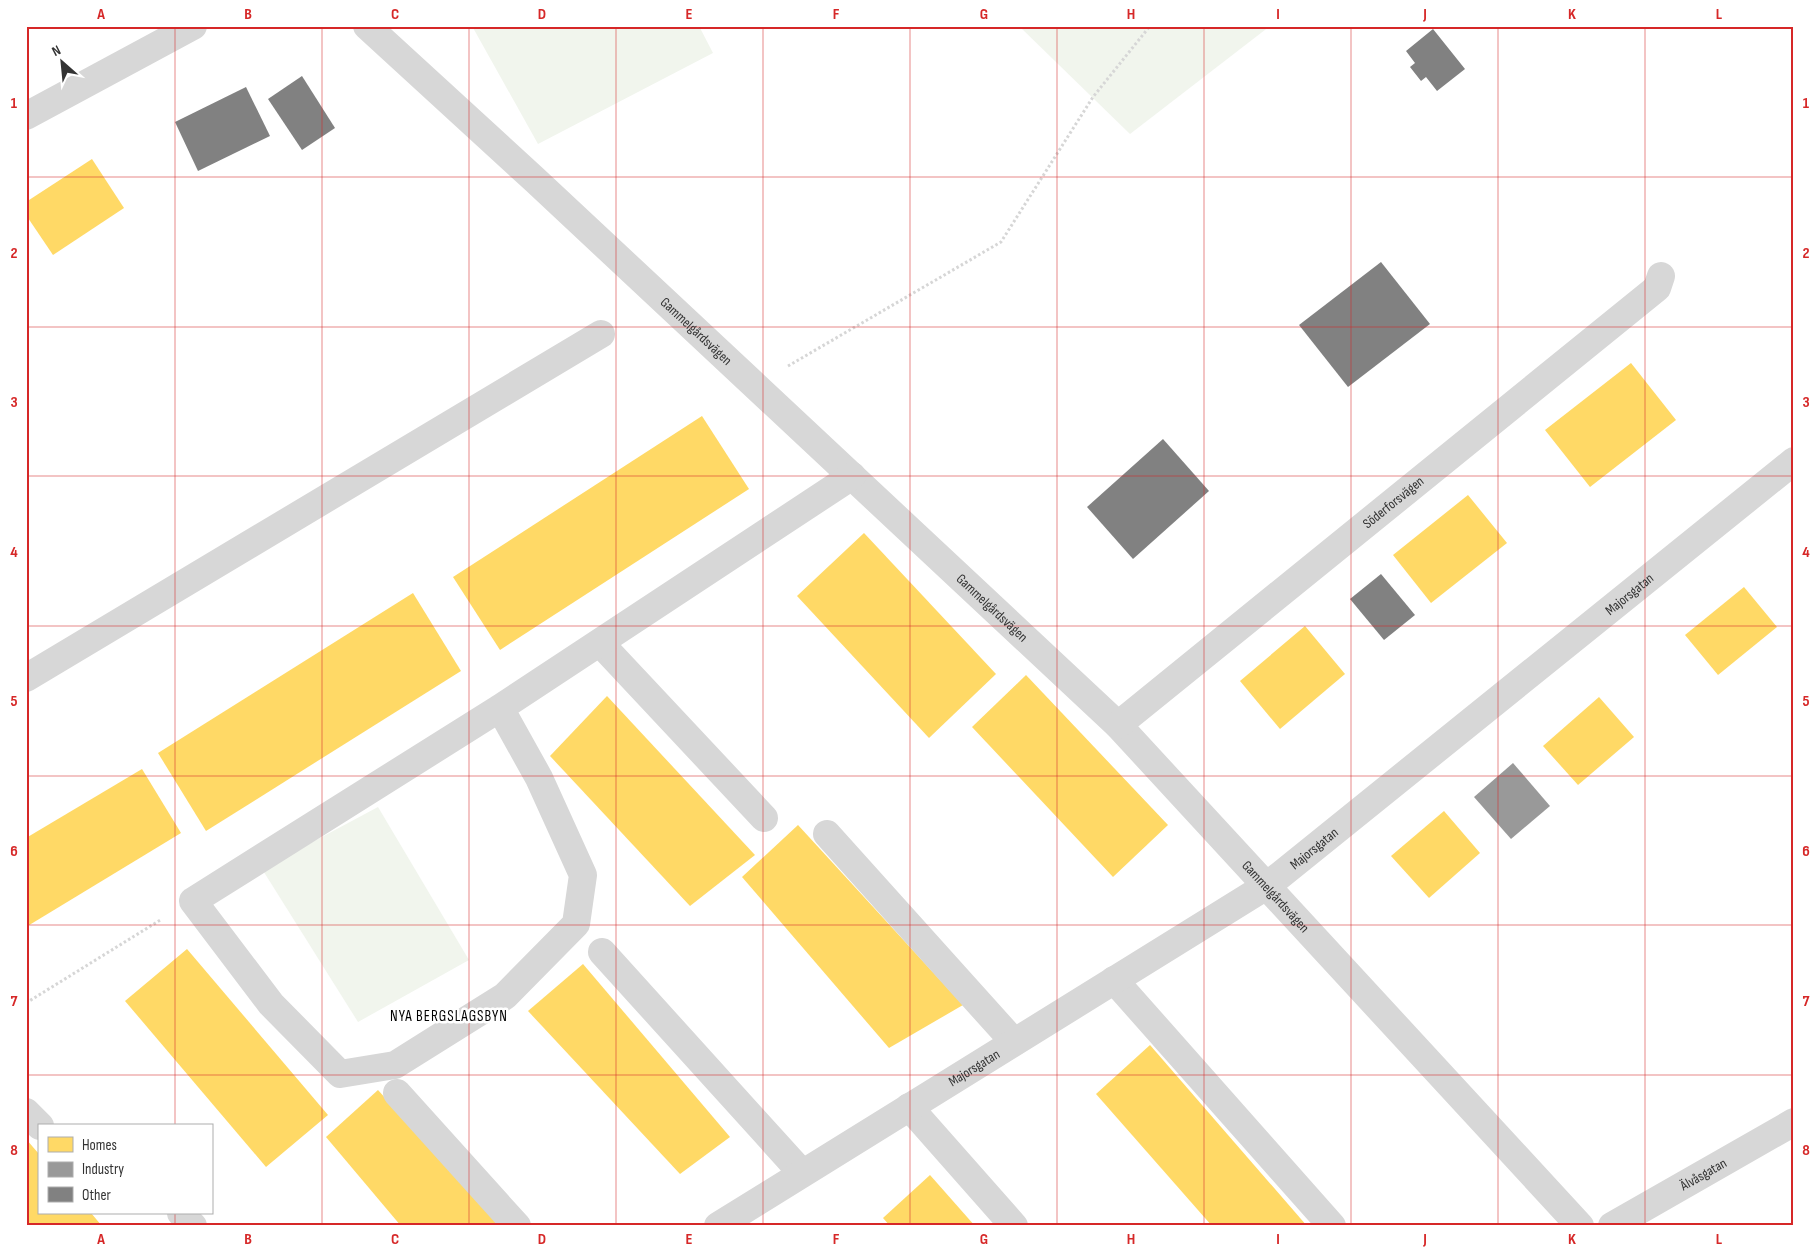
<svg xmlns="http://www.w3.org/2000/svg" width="1820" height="1252" font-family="'Sofia Sans Condensed',sans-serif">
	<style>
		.green { fill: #f1f5ed }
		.homes { fill: #ffd966 }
		.industry { fill: #999 }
		.building { fill: #818181 }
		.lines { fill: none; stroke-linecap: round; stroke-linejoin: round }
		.path { stroke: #d6d6d6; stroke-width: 3; stroke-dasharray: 2.5 2.5; stroke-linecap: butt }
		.minor { stroke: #d7d7d7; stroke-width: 28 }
		.grid { fill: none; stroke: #d62828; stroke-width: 1; stroke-opacity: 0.55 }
		.labels { text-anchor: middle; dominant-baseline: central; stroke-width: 5; stroke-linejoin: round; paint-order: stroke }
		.street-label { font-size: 14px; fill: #333; stroke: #fff }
		.neighbourhood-label { font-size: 15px; letter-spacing: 1px; fill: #000; stroke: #fff }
		.neatline { fill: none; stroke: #d62828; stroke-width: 2 }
		.grid-label { font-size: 16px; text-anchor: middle; font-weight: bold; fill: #d62828 }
	</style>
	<rect width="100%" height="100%" fill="#fff"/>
	<g class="green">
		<polygon points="472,26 699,26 713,53 538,144"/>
		<polygon points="1019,26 1270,26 1130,134"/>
		<polygon points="378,807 469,960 358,1022 262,869"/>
	</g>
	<g class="homes">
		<polygon points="92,159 124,208 53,255 26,215 26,202"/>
		<polygon points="1631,363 1676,420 1590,487 1545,430"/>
		<polygon points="702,416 749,489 500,650 453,577"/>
		<polygon points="1468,495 1507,543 1431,603 1393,555"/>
		<polygon points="864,533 996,674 929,738 797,596"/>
		<polygon points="1744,587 1777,627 1718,675 1685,635"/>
		<polygon points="413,593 461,671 206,831 158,753"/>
		<polygon points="1305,626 1345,674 1280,729 1240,681"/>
		<polygon points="1026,675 1168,825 1113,877 972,727"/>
		<polygon points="607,696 755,855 690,906 550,756"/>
		<polygon points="1599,697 1634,737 1578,785 1543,746"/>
		<polygon points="142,769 181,833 26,927 26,838"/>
		<polygon points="1444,811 1480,853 1429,898 1391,856"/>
		<polygon points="798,825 963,1005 889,1048 742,877"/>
		<polygon points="187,949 328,1115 266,1167 125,1001"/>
		<polygon points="583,964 730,1137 680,1174 528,1011"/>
		<polygon points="1150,1045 1307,1226 1212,1226 1096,1094"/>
		<polygon points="378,1090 500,1226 401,1226 326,1137"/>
		<polygon points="26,1139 39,1154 39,1213 91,1213 102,1226 26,1226"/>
		<polygon points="930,1175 975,1226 890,1226 883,1218"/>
	</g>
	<polygon class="industry" points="1513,763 1550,806 1511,839 1474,797"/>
	<g class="building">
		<polygon points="1433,29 1465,69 1437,91 1426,77 1421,81 1410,67 1415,63 1406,51"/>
		<polygon points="302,76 335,128 302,150 268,99"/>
		<polygon points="246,87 270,136 198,171 175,122"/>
		<polygon points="1381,262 1430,324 1348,387 1299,325"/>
		<polygon points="1163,439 1209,491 1133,559 1087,507"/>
		<polygon points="1381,574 1415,615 1384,640 1350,599"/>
	</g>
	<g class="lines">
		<g class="path">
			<polyline points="788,366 1001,242 1093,97 1150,26"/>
			<polyline points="26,1003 162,919"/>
		</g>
		<g class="minor">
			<path id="s1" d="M367 26 534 179 1118 725 1580 1226"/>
			<polyline points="26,116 193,26"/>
			<polyline points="600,643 764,818"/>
			<polyline points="26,678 601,334"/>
			<polyline points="500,708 539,778 583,875 576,924 505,996 395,1065 340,1074 271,1004 193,901 500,708 852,476"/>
			<path id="s2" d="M1118 725 1657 288 1661 276"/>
			<polyline points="827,834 1014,1042"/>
			<polyline points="602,952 802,1173"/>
			<polyline points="1114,980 1332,1226"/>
			<polyline points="397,1093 517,1226"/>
			<polyline points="909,1107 1014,1226"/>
			<polyline points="26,1112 40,1126"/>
			<polyline points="181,1213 193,1226"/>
			<path id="s3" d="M718 1226 1268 885 1794 461"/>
			<path id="s4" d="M1612 1226 1794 1122"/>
		</g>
	</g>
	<path class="grid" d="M175 26V1126M322 26V1226M469 26V1226M616 26V1226M763 26V1226M910 26V1226M1057 26V1226M1204 26V1226M1351 26V1226M1498 26V1226M1645 26V1226M26 177H1794M26 327H1794M26 476H1794M26 626H1794M26 776H1794M26 925H1794M26 1075H1794M175 1213V1226"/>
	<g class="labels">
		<g class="street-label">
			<text stroke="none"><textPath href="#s1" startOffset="449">Gammelgårdsvägen</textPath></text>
			<text stroke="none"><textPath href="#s2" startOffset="354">Söderforsvägen</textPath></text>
			<text stroke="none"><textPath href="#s3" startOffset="1111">Majorsgatan</textPath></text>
			<text stroke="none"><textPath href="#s1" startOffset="854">Gammelgårdsvägen</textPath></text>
			<text stroke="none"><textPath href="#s3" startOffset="706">Majorsgatan</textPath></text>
			<text stroke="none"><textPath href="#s1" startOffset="1259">Gammelgårdsvägen</textPath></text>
			<text stroke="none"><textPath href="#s3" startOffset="301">Majorsgatan</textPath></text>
			<text stroke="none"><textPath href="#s4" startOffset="105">Älvåsgatan</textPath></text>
		</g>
		<g class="neighbourhood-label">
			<text x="449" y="1016">NYA BERGSLAGSBYN</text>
		</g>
	</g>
	<rect width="1820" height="1252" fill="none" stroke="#ffffff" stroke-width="55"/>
	<rect x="38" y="1124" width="175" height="90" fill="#ffffff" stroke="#adadad"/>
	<rect x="48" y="1137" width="25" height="15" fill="#ffd966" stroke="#adadad"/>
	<text x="82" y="1150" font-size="15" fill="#333333">Homes</text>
	<rect x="48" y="1162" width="25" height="15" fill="#999999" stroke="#adadad"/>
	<text x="82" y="1174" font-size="15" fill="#333333">Industry</text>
	<rect x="48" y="1187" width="25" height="15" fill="#818181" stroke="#adadad"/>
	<text x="82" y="1200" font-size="15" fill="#333333">Other</text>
	<g transform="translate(62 62) rotate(333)" stroke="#ffffff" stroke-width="4" paint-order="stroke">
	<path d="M0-4L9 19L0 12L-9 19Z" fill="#333333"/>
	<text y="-8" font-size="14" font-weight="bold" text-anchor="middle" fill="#333333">N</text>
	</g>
	<rect x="28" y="28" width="1764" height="1196" class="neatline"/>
	<g class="grid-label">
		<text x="101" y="19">A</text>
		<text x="248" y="19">B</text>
		<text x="395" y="19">C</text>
		<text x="542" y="19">D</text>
		<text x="689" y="19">E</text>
		<text x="836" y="19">F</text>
		<text x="984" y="19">G</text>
		<text x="1131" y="19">H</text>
		<text x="1278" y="19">I</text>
		<text x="1425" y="19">J</text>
		<text x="1572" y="19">K</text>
		<text x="1719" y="19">L</text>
		<text x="14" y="108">1</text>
		<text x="1806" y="108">1</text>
		<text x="14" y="258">2</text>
		<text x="1806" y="258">2</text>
		<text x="14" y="407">3</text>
		<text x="1806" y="407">3</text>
		<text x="14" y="557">4</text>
		<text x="1806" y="557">4</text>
		<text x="14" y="706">5</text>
		<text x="1806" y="706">5</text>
		<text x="14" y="856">6</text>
		<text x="1806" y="856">6</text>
		<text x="14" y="1006">7</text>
		<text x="1806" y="1006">7</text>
		<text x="14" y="1155">8</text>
		<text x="1806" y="1155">8</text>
		<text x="101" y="1244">A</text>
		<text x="248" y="1244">B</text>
		<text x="395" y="1244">C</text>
		<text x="542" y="1244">D</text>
		<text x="689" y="1244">E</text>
		<text x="836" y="1244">F</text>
		<text x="984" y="1244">G</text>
		<text x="1131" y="1244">H</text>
		<text x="1278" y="1244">I</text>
		<text x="1425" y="1244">J</text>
		<text x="1572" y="1244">K</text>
		<text x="1719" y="1244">L</text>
	</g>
</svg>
